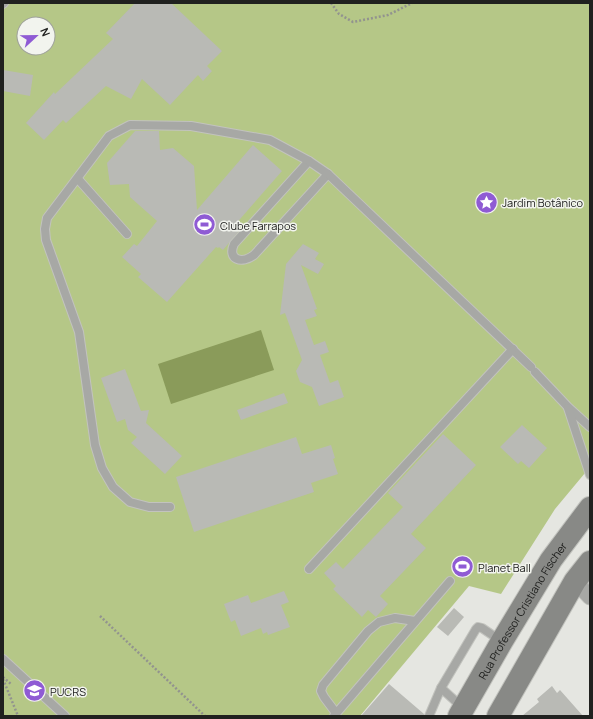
<svg xmlns="http://www.w3.org/2000/svg" width="593" height="719" font-family="Manrope,sans-serif">
	<style>
		.green { fill: #b5c787; fill-rule: evenodd }
		.water { fill: #8a9b5a }
		.building { fill: #b9bab5 }
		.lines { fill: none; stroke-linecap: round; stroke-linejoin: round }
		.lane-casing { stroke: #c2c3be; stroke-width: 10 }
		.street-casing { stroke: #c2c3be; stroke-width: 17 }
		.secondary-casing { stroke: #c2c3be; stroke-width: 24 }
		.path { stroke: #92938f; stroke-width: 2.5; stroke-dasharray: 2 2; stroke-linecap: butt }
		.lane { stroke: #a7a8a5; stroke-width: 8 }
		.street { stroke: #a7a8a5; stroke-width: 15 }
		.secondary { stroke: #888986; stroke-width: 22 }
		.labels { text-anchor: middle; dominant-baseline: central; stroke-width: 3; stroke-linejoin: round; paint-order: stroke }
		.poi-label { font-size: 11px; fill: #20211f; stroke: #f2f4ee; text-anchor: start }
		.street-label { font-size: 11px; fill: #20211f; stroke: #f2f4ee }
	</style>
	<rect width="100%" height="100%" fill="#e5e6e1"/>
	<path class="green" d="M3 3H590V467L555 509 501 594 469 586 360 716H3ZM24 24H48V48H24Z"/>
	<polygon class="water" points="261,330 274,370 171,404 158,364"/>
	<g class="building">
		<polygon points="135,3 171,3 222,51 207,66 212,71 203,81 198,75 170,105 142,79 131,99 106,86 66,123 63,120 44,140 26,123 54,92 55,94 113,39 106,33"/>
		<polygon points="3,70 33,75 30,96 3,91"/>
		<polygon points="135,131 159,131 160,150 173,148 194,166 197,210 253,145 282,171 234,226 239,231 223,250 219,247 218,248 216,247 167,302 138,277 141,274 122,257 134,244 137,246 157,221 130,197 129,184 110,185 107,163"/>
		<polygon points="303,244 319,253 315,259 324,264 318,274 301,265 317,309 314,310 317,316 305,320 314,345 325,341 329,352 320,355 330,383 338,380 344,397 319,406 312,387 300,382 296,371 302,360 285,313 280,315 286,264"/>
		<polygon points="125,369 141,411 149,410 146,423 182,456 165,474 131,443 137,437 128,430 125,419 117,422 101,378"/>
		<polygon points="284,393 288,403 241,420 237,410"/>
		<polygon points="522,425 547,448 529,468 521,461 518,464 500,447"/>
		<polygon points="443,434 476,465 411,534 426,548 380,596 388,604 376,617 368,610 362,617 333,589 336,586 324,573 336,562 343,569 403,507 388,493"/>
		<polygon points="296,437 302,454 331,445 335,458 333,459 338,474 311,483 314,492 194,532 176,477"/>
		<polygon points="284,591 289,602 281,605 290,627 268,635 267,632 263,634 261,628 241,636 235,620 231,622 224,604 248,595 251,603"/>
		<polygon points="454,608 464,617 448,636 437,627"/>
		<polygon points="389,684 424,714 424,716 361,716"/>
		<polygon points="552,686 557,693 560,690 583,716 522,716 539,702 537,699"/>
	</g>
	<g class="lines">
		<defs>
			<g id="lane">
				<polyline points="3,4 4,3"/>
				<path d="M309 161 234 244C227 260 242 264 254 255L328 174"/>
				<polyline points="78,179 127,234"/>
				<polyline points="535,372 568,407 590,427"/>
				<polyline points="568,408 590,475"/>
				<polyline points="170,507 149,507 130,502 113,487 102,468 95,445 79,332 46,240 45,229 47,218 109,136 130,125 191,126 270,140 309,161 328,174 531,367"/>
				<polyline points="309,569 513,349"/>
				<polyline points="3,659 65,716"/>
				<polyline points="462,707 441,688 476,629 478,627 482,628 501,641"/>
				<polyline points="336,713 324,697 321,691 323,685 368,631 379,622 395,618 415,621"/>
				<polyline points="334,716 450,581"/>
				<polyline points="429,716 441,688"/>
			</g>
			<polyline id="street" points="575,581 590,597"/>
			<g id="secondary">
				<path id="s1" d="M459 716 502 641 551 560 590 508"/>
				<polyline points="498,716 575,581 590,562"/>
			</g>
		</defs>
		<use href="#lane" class="lane-casing"/>
		<use href="#street" class="street-casing"/>
		<use href="#secondary" class="secondary-casing"/>
		<g class="path">
			<polyline points="331,3 339,14 353,22 388,15 412,3"/>
			<polyline points="100,616 205,716"/>
			<polyline points="3,677 11,684"/>
			<polyline points="3,679 18,716"/>
		</g>
		<use href="#lane" class="lane"/>
		<use href="#street" class="street"/>
		<use href="#secondary" class="secondary"/>
	</g>
	<defs>
		<symbol id="sight-disc" viewBox="-11 -11 22 22"><circle r="9.5" fill="#8f5bd4" stroke="#f2f4ee"/><path d="M0-6L1.8-2.2L6-1.7L2.9 1.2L3.7 5.4L0 3.3L-3.7 5.4L-2.9 1.2L-6-1.7L-1.8-2.2Z" fill="#fff"/></symbol>
		<symbol id="stadium-disc" viewBox="-11 -11 22 22"><circle r="9.5" fill="#8f5bd4" stroke="#f2f4ee"/><path d="M0-5a6.5 5 0 1 0 0 10a6.5 5 0 1 0 0-10ZM-3.5-1.8h7v3.6h-7Z" fill="#fff"/></symbol>
		<symbol id="university-disc" viewBox="-11 -11 22 22"><circle r="9.5" fill="#8f5bd4" stroke="#f2f4ee"/><path d="M0-5L7-2L0 1L-7-2ZM-4 1L0 2.5L4 1V4Q0 6-4 4Z" fill="#fff"/></symbol>
	</defs>
	<g fill-rule="evenodd">
		<use href="#sight-disc" x="474" y="190" width="25" height="25"/>
		<use href="#stadium-disc" x="192" y="212" width="25" height="25"/>
		<use href="#stadium-disc" x="450" y="554" width="25" height="25"/>
		<use href="#university-disc" x="22" y="678" width="25" height="25"/>
	</g>
	<g class="labels">
		<g class="poi-label">
			<text x="502" y="202">Jardim Botânico</text>
			<text x="220" y="225">Clube Farrapos</text>
			<text x="478" y="567">Planet Ball</text>
			<text x="50" y="691">PUCRS</text>
		</g>
		<g class="street-label">
			<text stroke="none"><textPath href="#s1" startOffset="123">Rua Professor Cristiano Fischer</textPath></text>
		</g>
	</g>
	<rect width="593" height="719" fill="none" stroke="#20211f" stroke-width="8"/>
	<g transform="translate(36 36) rotate(68)"><circle r="19" fill="#f2f4ee" stroke="#9ea09b"/>
	<path d="M0-3L7 15L0 10L-7 15Z" fill="#8f5bd4"/>
	<text y="-6" font-size="11" font-weight="bold" text-anchor="middle" fill="#20211f">N</text>
	</g>
</svg>
